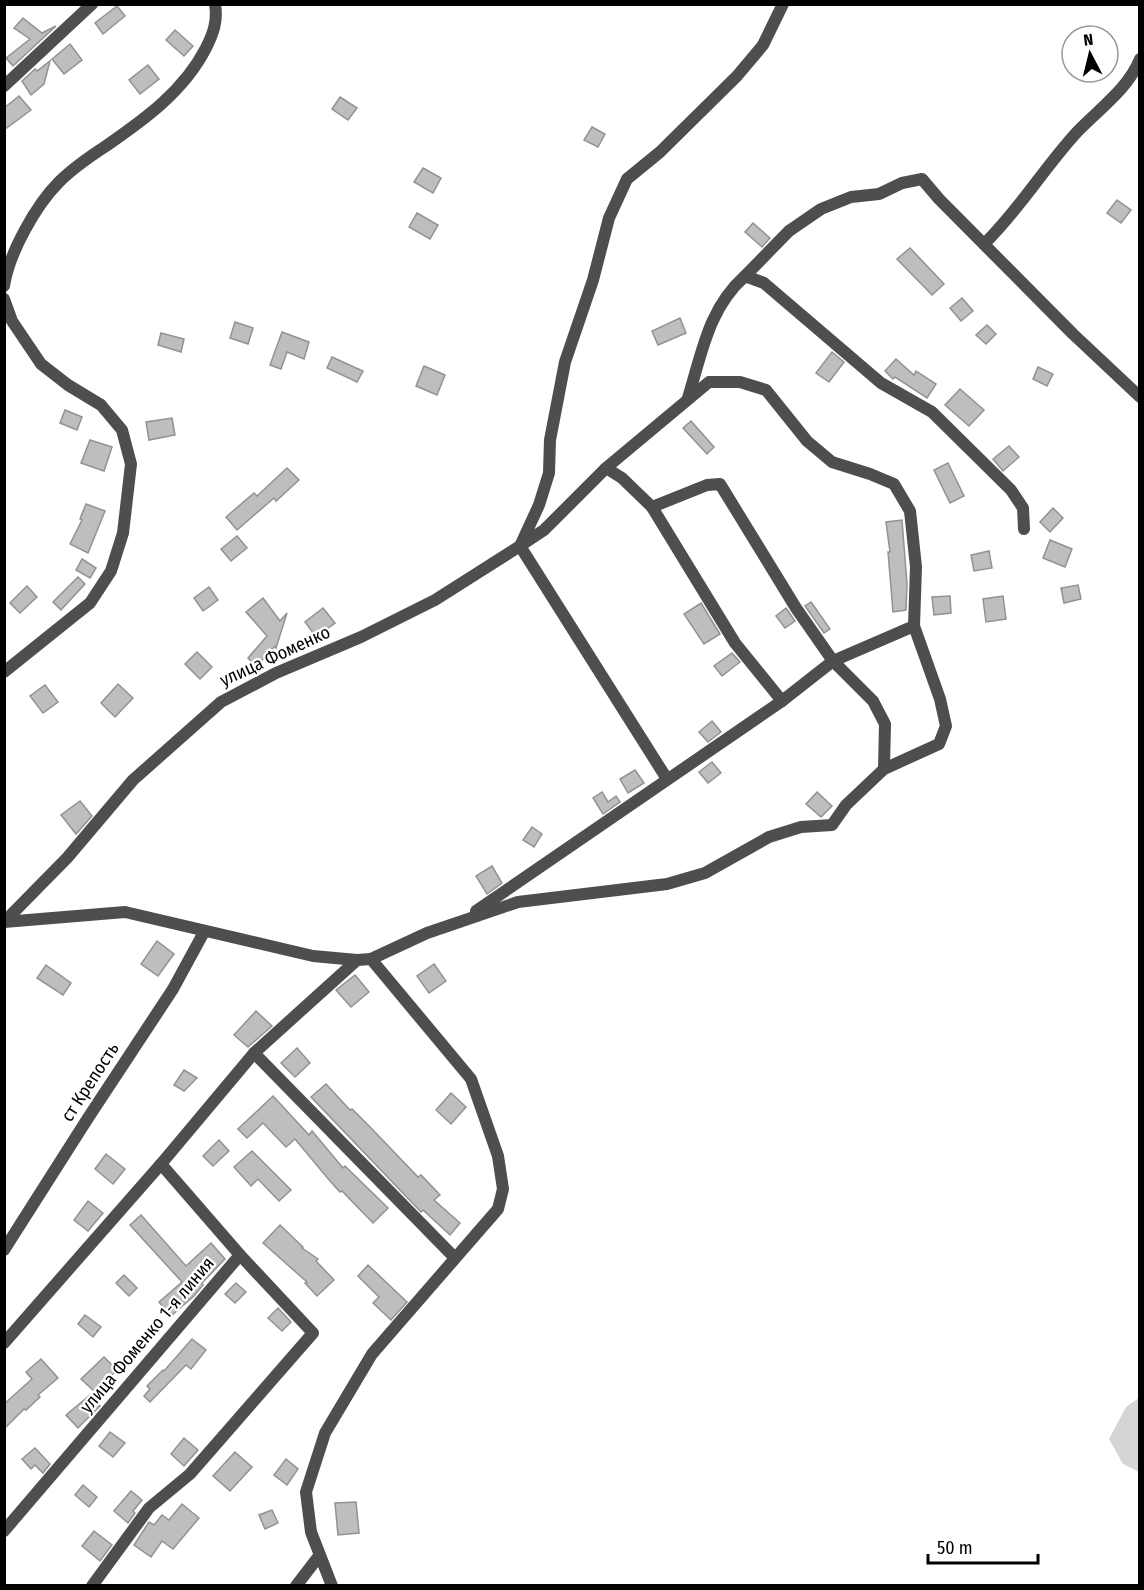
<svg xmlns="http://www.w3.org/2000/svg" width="1144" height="1590" font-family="'Fira Sans Condensed',sans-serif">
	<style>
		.green { fill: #d5d5d5 }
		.building { fill: #bebebe; stroke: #929292; stroke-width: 1.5 }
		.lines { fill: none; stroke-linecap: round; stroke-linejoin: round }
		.minor { stroke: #4e4e4e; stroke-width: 12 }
		.labels { text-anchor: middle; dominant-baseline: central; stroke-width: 4.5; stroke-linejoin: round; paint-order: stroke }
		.street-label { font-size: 18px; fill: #000; stroke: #fff }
	</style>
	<rect width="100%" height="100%" fill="#fff"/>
	<polygon class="green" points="1139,1398 1139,1472 1123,1464 1109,1439 1126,1407"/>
	<g class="building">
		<polygon points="117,6 125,16 103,34 95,23"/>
		<polygon points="23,18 42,33 56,26 13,66 6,58 30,39 14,28"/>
		<polygon points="175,30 193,46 184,56 166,40"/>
		<polygon points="70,44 82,60 64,74 52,59"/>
		<polygon points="50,61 44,84 31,95 22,81 35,69 37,71"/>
		<polygon points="148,65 159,79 140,94 129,80"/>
		<polygon points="19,96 31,110 4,130 4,108"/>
		<polygon points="340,97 357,108 348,120 332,109"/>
		<polygon points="592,127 605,134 598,147 584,140"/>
		<polygon points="423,168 441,178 433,193 414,182"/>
		<polygon points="1117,200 1131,210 1121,223 1107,213"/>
		<polygon points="417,213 438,225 430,239 409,227"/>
		<polygon points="753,223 770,238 762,247 745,232"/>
		<polygon points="910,248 944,284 932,295 897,259"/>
		<polygon points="962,298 973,311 961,321 950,308"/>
		<polygon points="680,318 686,333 658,345 652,331"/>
		<polygon points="235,322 253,328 248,344 230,338"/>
		<polygon points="987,325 996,334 986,344 976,335"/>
		<polygon points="282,332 309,342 304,359 287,352 281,369 270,365"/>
		<polygon points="161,333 184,339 181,352 158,345"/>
		<polygon points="832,352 844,362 829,382 816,373"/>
		<polygon points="332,357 363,371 357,382 327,368"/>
		<polygon points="896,359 914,375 916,371 936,384 927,398 895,377 893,379 885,371"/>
		<polygon points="424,366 445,375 437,395 416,386"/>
		<polygon points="1038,367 1053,374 1047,386 1033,379"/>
		<polygon points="960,389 984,410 969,426 945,405"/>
		<polygon points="65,410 82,417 77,430 60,423"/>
		<polygon points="172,418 175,435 149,440 146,422"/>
		<polygon points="691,421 714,447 707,454 683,428"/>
		<polygon points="90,440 112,447 104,471 81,463"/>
		<polygon points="1009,446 1019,457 1003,471 993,459"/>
		<polygon points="948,463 964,496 950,503 934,470"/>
		<polygon points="287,468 299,480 276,501 274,498 237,530 226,517 254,493 257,496"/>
		<polygon points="86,504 105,511 88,553 70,544 82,520 80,519"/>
		<polygon points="1053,508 1063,518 1050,532 1040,522"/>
		<polygon points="902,520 907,584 906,610 893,612 888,552 890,552 886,522"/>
		<polygon points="237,536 247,548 231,561 221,549"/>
		<polygon points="1050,540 1072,549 1065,567 1043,558"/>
		<polygon points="989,551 992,568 974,571 971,555"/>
		<polygon points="82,559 96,568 90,578 76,570"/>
		<polygon points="78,577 85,584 61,610 53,602"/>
		<polygon points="1078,585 1081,599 1064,603 1061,588"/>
		<polygon points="27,586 37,597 20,613 10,603"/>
		<polygon points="209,587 218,600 203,611 194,598"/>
		<polygon points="950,596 951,613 934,615 932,597"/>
		<polygon points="1003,596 1006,619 986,622 983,599"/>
		<polygon points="263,598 280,621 287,613 276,648 275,646 256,667 248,658 267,636 246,612"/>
		<polygon points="811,602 830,629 824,633 805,606"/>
		<polygon points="701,603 720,634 704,644 684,614"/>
		<polygon points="323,608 335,623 316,637 305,622"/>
		<polygon points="786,608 795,621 785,628 776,616"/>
		<polygon points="197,652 212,667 200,679 185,664"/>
		<polygon points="732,653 740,662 722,676 714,666"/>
		<polygon points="118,684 133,698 115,717 101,703"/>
		<polygon points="45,685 58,702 43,713 30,696"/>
		<polygon points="712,721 721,732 708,742 699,732"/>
		<polygon points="712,762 721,773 708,783 699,772"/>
		<polygon points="635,770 644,783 628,793 620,779"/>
		<polygon points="602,792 608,802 616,796 620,802 603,814 593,798"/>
		<polygon points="817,792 832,806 821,817 806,804"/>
		<polygon points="80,801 92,816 76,834 61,815"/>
		<polygon points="532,827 542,834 534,847 523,840"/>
		<polygon points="492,866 502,883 487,894 476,876"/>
		<polygon points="157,941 174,954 158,976 141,964"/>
		<polygon points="434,964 446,981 429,993 417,976"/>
		<polygon points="46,965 71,983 63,995 37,978"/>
		<polygon points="355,975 369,992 351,1007 336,990"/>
		<polygon points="256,1011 272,1026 248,1047 234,1035"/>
		<polygon points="297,1048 310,1063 295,1077 281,1063"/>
		<polygon points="184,1070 197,1078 184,1091 174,1085"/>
		<polygon points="326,1084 350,1110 352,1109 372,1129 418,1177 421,1175 440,1195 434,1200 460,1223 450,1235 423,1210 421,1212 311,1097"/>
		<polygon points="451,1093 466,1107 451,1124 436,1110"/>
		<polygon points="273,1096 309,1135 312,1131 343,1168 345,1166 388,1208 373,1223 342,1191 340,1192 330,1181 295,1139 286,1147 263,1123 247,1138 238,1129"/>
		<polygon points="219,1140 229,1151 213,1166 203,1156"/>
		<polygon points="252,1151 291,1190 279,1201 258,1179 251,1186 234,1167"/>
		<polygon points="106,1154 125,1169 113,1184 95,1169"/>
		<polygon points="88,1201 103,1213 88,1231 74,1220"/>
		<polygon points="141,1215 186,1266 211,1243 225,1259 202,1283 203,1285 194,1296 171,1316 159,1302 182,1282 130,1225"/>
		<polygon points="280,1225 303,1247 302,1248 318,1259 316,1261 334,1280 317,1296 305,1283 307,1282 263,1243"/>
		<polygon points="368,1265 407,1302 391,1320 373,1303 379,1297 358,1276"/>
		<polygon points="124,1275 137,1288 129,1296 116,1283"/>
		<polygon points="236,1283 246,1292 235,1303 225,1294"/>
		<polygon points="278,1308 291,1322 282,1331 268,1318"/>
		<polygon points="85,1315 101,1327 93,1337 78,1324"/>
		<polygon points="192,1339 206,1350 191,1369 186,1365 150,1402 144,1396 150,1389 147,1386 163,1370 164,1371"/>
		<polygon points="104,1357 117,1370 95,1392 81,1379"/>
		<polygon points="41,1359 58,1378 38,1395 40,1397 26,1410 24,1409 4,1429 4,1404 32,1379 26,1372"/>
		<polygon points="90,1395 100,1406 78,1428 66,1415"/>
		<polygon points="110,1432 125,1443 113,1457 99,1446"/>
		<polygon points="184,1438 198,1450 184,1466 171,1454"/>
		<polygon points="35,1448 50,1464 43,1473 35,1465 31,1469 22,1459"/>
		<polygon points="235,1452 252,1467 230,1491 213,1476"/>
		<polygon points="286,1459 298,1469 287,1485 274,1475"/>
		<polygon points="83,1485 97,1497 89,1507 75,1495"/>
		<polygon points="131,1491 142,1500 133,1511 135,1513 128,1523 114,1511"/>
		<polygon points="356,1502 359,1533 338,1535 335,1503"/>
		<polygon points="182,1504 199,1518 173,1549 162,1541 151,1557 134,1545 149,1522 154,1525 162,1515 169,1520"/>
		<polygon points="272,1510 278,1523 265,1529 259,1515"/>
		<polygon points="94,1531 112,1545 100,1561 82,1546"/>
	</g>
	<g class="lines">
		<g class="minor">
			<polyline points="4,86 92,4"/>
			<path d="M984 244C1019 210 1044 168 1077 132 1099 109 1128 89 1140 59"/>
			<polyline points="745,276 789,231 821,209 851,197 879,194 902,183 922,179 939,199 1073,334 1140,397"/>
			<path d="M4 286C9 253 36 205 59 182 73 168 89 157 106 146 145 119 184 91 206 48 213 34 218 21 215 4"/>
			<polyline points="4,299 12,321 41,364 68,385 101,405 122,430 131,464 123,533 111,571 90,603 4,672"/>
			<path d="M688 398C702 353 708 309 745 276L764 283 881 383 932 412 1011 490 1023 508 1024 529"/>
			<polyline points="606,468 622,478 652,507 735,643 782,701"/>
			<polyline points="652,507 707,485 720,484 796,608 833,661 873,701 885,724 884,769"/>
			<polyline points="521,544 539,505 549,473 550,440 565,362 593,280 609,218 627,179 660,152 737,76 763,45 783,4"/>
			<polyline points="520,546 667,779"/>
			<polyline points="476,911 782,701 833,661 914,626"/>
			<polyline points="4,922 67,858 133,780 221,702 276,673 361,637 435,600 520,546 544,530 606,468 709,382 740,382 766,390 807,441 832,462 870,474 894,484 910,511 916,567 914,626 940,699 946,726 939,744 884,769 846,805 832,825 801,827 769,837 705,873 667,884 518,902 427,933 371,959"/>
			<polyline points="4,922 125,912 313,956 357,960 371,959 471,1079 498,1156 503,1189 498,1209 372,1354 325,1433 306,1492 311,1532 332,1586"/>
			<polyline points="254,1053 455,1258"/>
			<polyline points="4,1250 88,1118 173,989 204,932"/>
			<polyline points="4,1343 161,1164 254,1053 357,960"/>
			<polyline points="4,1531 240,1255 161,1164"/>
			<polyline points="92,1586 149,1508 190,1474 313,1333 240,1255"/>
			<polyline points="296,1586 319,1556"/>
		</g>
	</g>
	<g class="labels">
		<g class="street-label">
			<text transform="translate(275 656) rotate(-25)">улица Фоменко</text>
			<text transform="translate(90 1082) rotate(-57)">ст Крепость</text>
			<text transform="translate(147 1335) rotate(-50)">улица Фоменко 1-я линия</text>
		</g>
	</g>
	<rect width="1144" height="1590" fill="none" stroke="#000000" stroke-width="12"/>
	<g transform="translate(1090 54) rotate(353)"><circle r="28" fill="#ffffff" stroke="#999999" stroke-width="1.5"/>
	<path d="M0-4.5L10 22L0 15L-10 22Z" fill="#000000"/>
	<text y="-9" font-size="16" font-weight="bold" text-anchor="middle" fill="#000000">N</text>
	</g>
	<path d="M928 1554v9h110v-9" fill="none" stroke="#000000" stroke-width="3"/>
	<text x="937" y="1554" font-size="18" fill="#000000" stroke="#ffffff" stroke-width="4.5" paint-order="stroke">50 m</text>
</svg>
